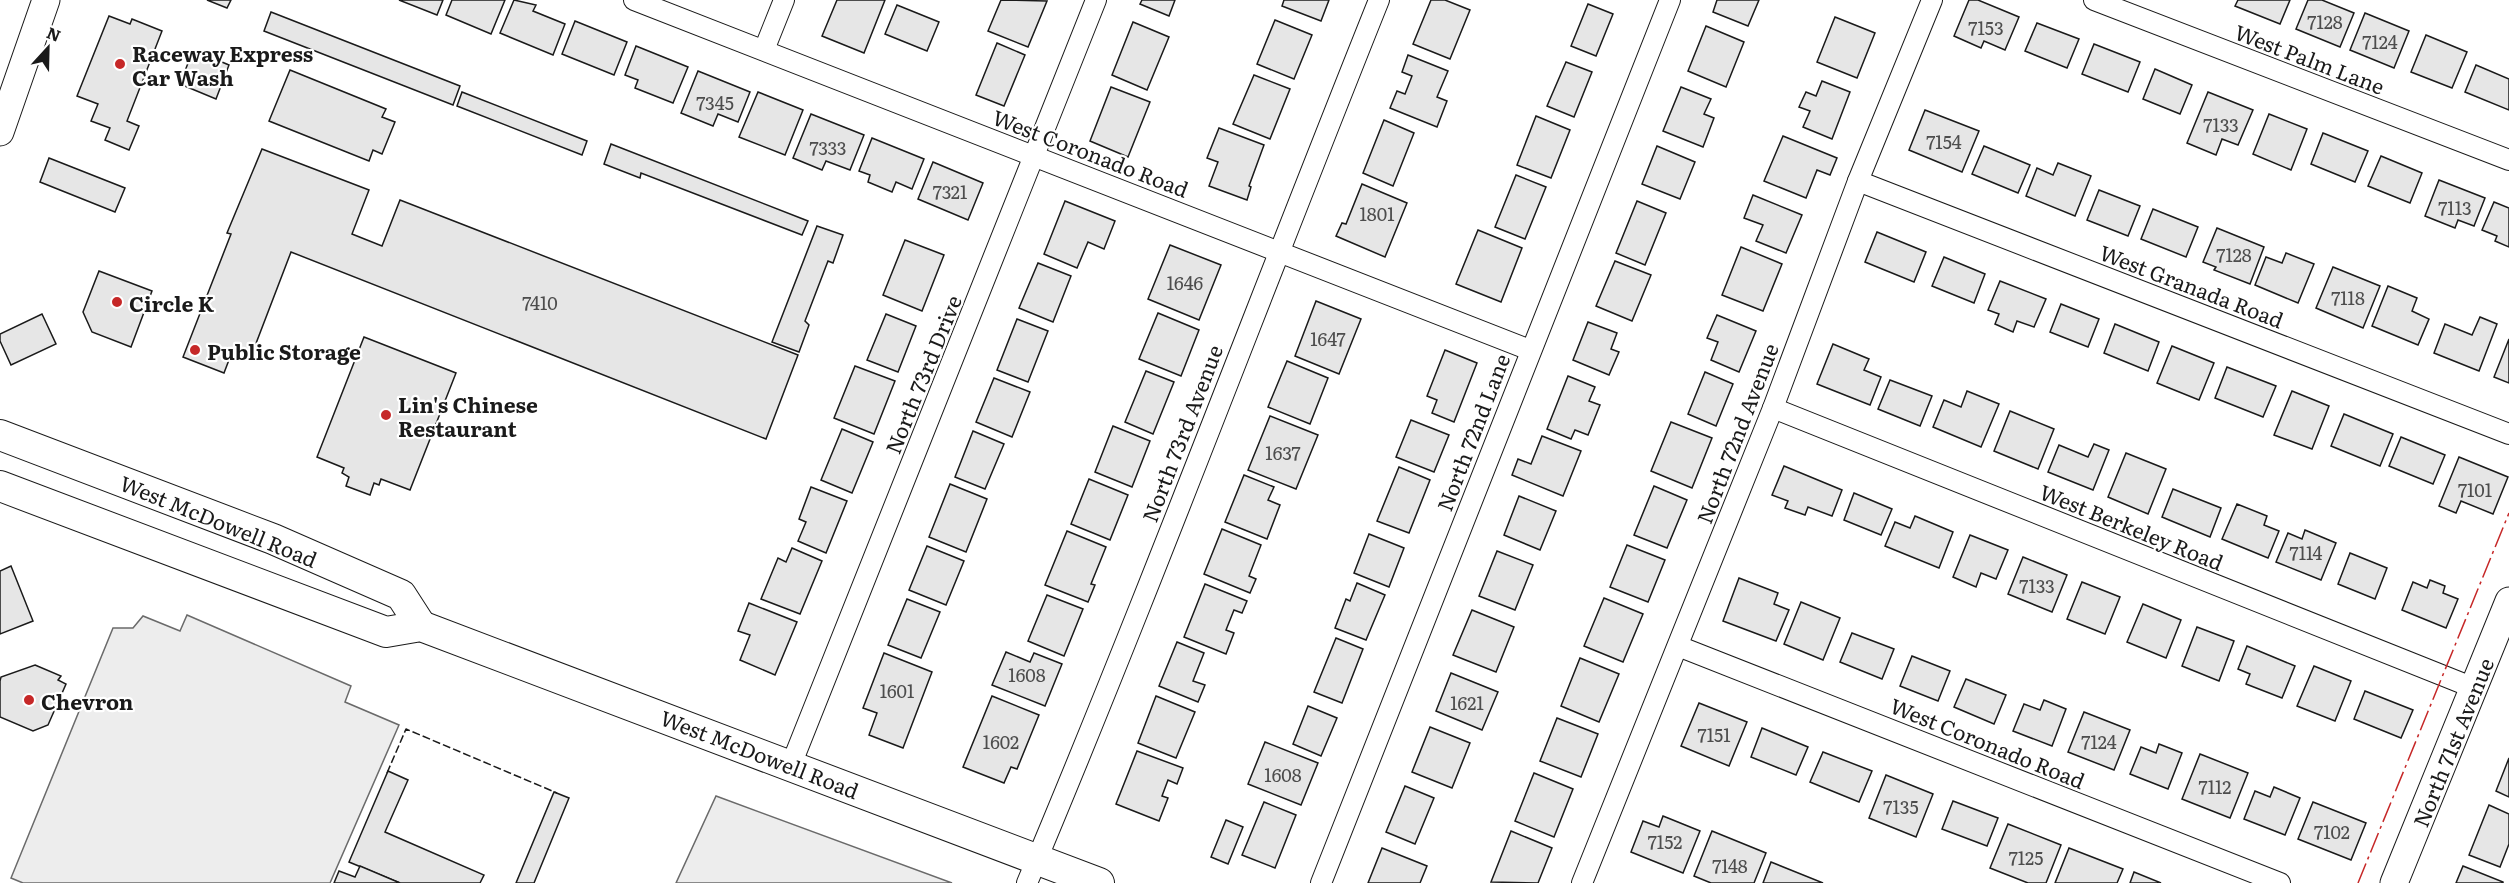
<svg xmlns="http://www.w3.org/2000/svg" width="2509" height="883" font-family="Literata,serif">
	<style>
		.built { fill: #ededed; stroke: #6a6a6a; stroke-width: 1.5 }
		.building { fill: #e6e6e6; stroke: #1a1a1a; stroke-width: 1.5 }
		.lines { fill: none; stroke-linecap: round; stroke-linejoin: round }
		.street-casing { stroke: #1a1a1a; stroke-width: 22 }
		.secondary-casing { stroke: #1a1a1a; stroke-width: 29 }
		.primary-casing { stroke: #1a1a1a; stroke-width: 32 }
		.street { stroke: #fff; stroke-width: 20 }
		.secondary { stroke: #fff; stroke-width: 27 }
		.primary { stroke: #fff; stroke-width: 30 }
		.fence { stroke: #1a1a1a; stroke-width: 1.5; stroke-dasharray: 8 3; stroke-linecap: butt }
		.power { stroke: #c62828; stroke-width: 1.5; stroke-dasharray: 21 4.5 3 4.5; stroke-linecap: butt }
		.poi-dot { fill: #c62828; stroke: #fff; stroke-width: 2 }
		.labels { text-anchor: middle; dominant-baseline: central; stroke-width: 4.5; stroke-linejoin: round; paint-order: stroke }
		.number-label { font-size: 18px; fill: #4d4d4d }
		.poi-label { font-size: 21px; font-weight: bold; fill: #1a1a1a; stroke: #fff; text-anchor: start }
		.street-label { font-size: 21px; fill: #1a1a1a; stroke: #fff }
	</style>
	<rect width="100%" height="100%" fill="#fff"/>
	<g class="built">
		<polygon points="187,615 351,686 345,702 399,725 330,883 23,883 11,878 113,628 133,628 143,616 180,631"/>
		<polygon points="716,796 952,883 676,883"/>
	</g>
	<g class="building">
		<polygon points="207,0 231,0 227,8"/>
		<polygon points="399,0 443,0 437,15"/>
		<polygon points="452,0 505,0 491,34 446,15"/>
		<polygon points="514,0 536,5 533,11 565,24 553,55 500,33"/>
		<polygon points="837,0 885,0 864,53 822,36"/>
		<polygon points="1001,0 1047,1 1028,47 988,31"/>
		<polygon points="1142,0 1175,0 1169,16 1140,4"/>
		<polygon points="1284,0 1329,0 1321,21 1282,6"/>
		<polygon points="1431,0 1445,0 1470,10 1450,59 1413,44"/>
		<polygon points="1717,0 1759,0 1748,26 1713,12"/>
		<polygon points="1969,0 1978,0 2019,17 2005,50 1984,41 1981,48 1954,36"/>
		<polygon points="2238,0 2290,0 2280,24 2235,6"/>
		<polygon points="2308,0 2322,0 2354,13 2340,47 2296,29"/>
		<polygon points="1588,4 1613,14 1596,56 1571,46"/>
		<polygon points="897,5 939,22 927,51 885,34"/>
		<polygon points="271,12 460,86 453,105 264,31"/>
		<polygon points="2365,13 2409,31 2394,68 2350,50"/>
		<polygon points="109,16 130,24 132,19 162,31 127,121 139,126 129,150 105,140 110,128 91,121 98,104 77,96"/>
		<polygon points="1835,17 1875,33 1857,78 1817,62"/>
		<polygon points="1275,20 1312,35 1294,79 1257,64"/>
		<polygon points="575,21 627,42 614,75 562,54"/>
		<polygon points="1133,22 1169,37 1147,90 1112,75"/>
		<polygon points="2037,23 2079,39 2067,68 2025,51"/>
		<polygon points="1706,26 1744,42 1726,87 1688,71"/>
		<polygon points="2426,35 2467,52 2452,88 2411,72"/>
		<polygon points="997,43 1025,55 1004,106 976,95"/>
		<polygon points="2094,44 2140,62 2128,92 2082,74"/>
		<polygon points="636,46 688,67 673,103 635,88 638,80 625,75"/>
		<polygon points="193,50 229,65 216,99 180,84"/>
		<polygon points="1408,55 1448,71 1437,97 1447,101 1437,127 1390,108 1397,91 1405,94 1412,76 1402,72"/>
		<polygon points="1566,62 1592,72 1574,117 1547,106"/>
		<polygon points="2476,65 2509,79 2509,110 2465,92"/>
		<polygon points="2155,69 2192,85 2180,114 2143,99"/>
		<polygon points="290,70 386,109 382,117 395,122 382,154 373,150 369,161 269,121"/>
		<polygon points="698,71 750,92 738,122 718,114 713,126 681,113"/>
		<polygon points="1254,75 1290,89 1270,139 1233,124"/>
		<polygon points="1822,81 1850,92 1832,139 1803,127 1810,111 1799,107 1806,92 1816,96"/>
		<polygon points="1111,87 1150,102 1128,157 1090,141"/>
		<polygon points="1681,87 1711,99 1704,114 1714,118 1703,147 1663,131"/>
		<polygon points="462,92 587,141 582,155 457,106"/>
		<polygon points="758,92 803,110 785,155 739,137"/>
		<polygon points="2208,92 2253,110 2238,145 2222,139 2216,155 2187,143"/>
		<polygon points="1925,110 1979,131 1962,172 1909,150"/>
		<polygon points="811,114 864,135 850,170 826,161 822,170 793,158"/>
		<polygon points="2269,114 2307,129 2291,170 2253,154"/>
		<polygon points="1536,116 1570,130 1551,178 1517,165"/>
		<polygon points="1384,120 1414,133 1393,186 1363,173"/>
		<polygon points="1219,128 1264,145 1249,186 1251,187 1247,200 1209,186 1218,162 1207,158"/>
		<polygon points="2323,133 2368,151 2355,182 2311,164"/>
		<polygon points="1783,136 1837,158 1830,175 1817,170 1806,198 1764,181"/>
		<polygon points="872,138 924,159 912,189 896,182 892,192 868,182 870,175 859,171"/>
		<polygon points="611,144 808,221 802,235 641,173 640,178 604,164"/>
		<polygon points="1657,146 1695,162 1680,199 1642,184"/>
		<polygon points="1984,146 2030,165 2018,193 1972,174"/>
		<polygon points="262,149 369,190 352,234 382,246 400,200 798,355 766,439 291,252 250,359 232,352 224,373 183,357 231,234 227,233"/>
		<polygon points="2381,156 2422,173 2410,203 2368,186"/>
		<polygon points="49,158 125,188 115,212 40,182"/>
		<polygon points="933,162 983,183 968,220 918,199"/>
		<polygon points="2058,163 2091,176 2075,216 2026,196 2037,168 2053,175"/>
		<polygon points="1516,175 1546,187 1525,239 1495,227"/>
		<polygon points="2439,180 2485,198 2474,226 2458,220 2455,228 2425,216"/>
		<polygon points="1362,184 1407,203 1385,257 1336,236 1342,223 1346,224"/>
		<polygon points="2099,190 2140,206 2128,236 2087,220"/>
		<polygon points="1753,195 1802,215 1786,253 1756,241 1763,225 1744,218"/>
		<polygon points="1065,201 1115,221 1104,249 1088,242 1077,268 1044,254"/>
		<polygon points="1637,201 1666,213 1645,265 1616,253"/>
		<polygon points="2494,202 2509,208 2509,247 2495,241 2497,236 2482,230"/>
		<polygon points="2153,209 2198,227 2186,257 2141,239"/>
		<polygon points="817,226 843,235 833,263 828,261 805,321 809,325 799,352 772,342"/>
		<polygon points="2217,228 2264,247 2250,284 2214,270 2216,267 2203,262"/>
		<polygon points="1478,230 1522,248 1501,302 1456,284"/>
		<polygon points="1877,232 1926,252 1914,282 1865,262"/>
		<polygon points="905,240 944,255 922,311 883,295"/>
		<polygon points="1170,245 1221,265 1199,320 1148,299"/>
		<polygon points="1741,247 1782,264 1763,311 1722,295"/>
		<polygon points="2286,253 2314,264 2298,303 2255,285 2266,257 2282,263"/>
		<polygon points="1944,257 1985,274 1974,303 1932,286"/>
		<polygon points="1615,261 1651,275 1632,321 1596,306"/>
		<polygon points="1038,263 1071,276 1053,322 1019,308"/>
		<polygon points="2333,267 2380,286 2363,328 2316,308"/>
		<polygon points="99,271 152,291 131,347 92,332 83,312"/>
		<polygon points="2000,281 2046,299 2034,327 2017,321 2013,332 1995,324 1999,314 1988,310"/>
		<polygon points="2388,286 2417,298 2412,311 2429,319 2418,345 2372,326"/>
		<polygon points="1316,301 1361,319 1339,374 1295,356"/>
		<polygon points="2061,304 2099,319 2088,347 2050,332"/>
		<polygon points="1158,313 1199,330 1181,376 1139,359"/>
		<polygon points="42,314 56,344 11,365 0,341 0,334"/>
		<polygon points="886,314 916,326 898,372 867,360"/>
		<polygon points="1717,315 1756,331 1739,372 1711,360 1718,342 1707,338"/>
		<polygon points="2480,317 2497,324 2479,371 2434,353 2445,324 2472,335"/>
		<polygon points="1017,319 1048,331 1028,382 997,370"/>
		<polygon points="1588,322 1617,333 1611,349 1619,352 1609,375 1573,360"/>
		<polygon points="2115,324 2159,342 2148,371 2104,353"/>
		<polygon points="364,337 456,373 410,490 381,479 379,485 374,483 370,495 346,486 349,477 342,473 344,468 317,457"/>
		<polygon points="2509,339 2509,383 2494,377"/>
		<polygon points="1833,344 1869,359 1864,370 1881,377 1870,405 1817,384"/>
		<polygon points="2172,346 2214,363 2199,400 2157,383"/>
		<polygon points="1445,350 1477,363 1454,422 1432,413 1437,400 1427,396"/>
		<polygon points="1287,361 1328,378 1310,424 1268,407"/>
		<polygon points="855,366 895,381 874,434 834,418"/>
		<polygon points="2227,367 2276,386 2263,417 2215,398"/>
		<polygon points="1146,371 1174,382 1153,434 1125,422"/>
		<polygon points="1705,372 1733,384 1716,426 1688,414"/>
		<polygon points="1568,376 1595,387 1589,401 1600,405 1588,435 1575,430 1571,439 1547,429"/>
		<polygon points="994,378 1030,392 1012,437 976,422"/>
		<polygon points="1890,380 1932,396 1920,426 1878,409"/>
		<polygon points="1967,391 1999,404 1981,447 1933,427 1944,400 1961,407"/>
		<polygon points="2292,391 2329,406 2312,449 2274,435"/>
		<polygon points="2010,411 2054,429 2038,469 1994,451"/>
		<polygon points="2344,414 2393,434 2380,466 2331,446"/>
		<polygon points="1270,416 1318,435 1296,489 1248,470"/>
		<polygon points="1411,420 1449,435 1434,472 1396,457"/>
		<polygon points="1671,422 1712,438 1692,488 1651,471"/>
		<polygon points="1113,426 1150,441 1132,487 1095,472"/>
		<polygon points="842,429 873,442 852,493 821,480"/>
		<polygon points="973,431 1004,444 985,489 955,477"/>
		<polygon points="1542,436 1581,451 1563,496 1512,475 1518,459 1531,464"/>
		<polygon points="2401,437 2445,455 2433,484 2389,466"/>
		<polygon points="2094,444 2109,450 2093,490 2048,472 2059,445 2088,457"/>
		<polygon points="2126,453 2166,469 2148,514 2108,497"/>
		<polygon points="2459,457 2508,477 2493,514 2461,501 2456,513 2439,506"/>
		<polygon points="1784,466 1842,490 1832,516 1808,507 1805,515 1785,508 1788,501 1772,495"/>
		<polygon points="1399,467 1430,480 1409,533 1377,521"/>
		<polygon points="1244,475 1274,487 1268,500 1280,505 1267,539 1225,522"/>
		<polygon points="1089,479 1128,495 1110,540 1071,524"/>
		<polygon points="950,484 987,499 966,552 929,537"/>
		<polygon points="1654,486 1687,500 1667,548 1634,535"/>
		<polygon points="811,487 847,501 826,553 798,541 806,522 799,519"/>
		<polygon points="2173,489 2221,508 2210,537 2162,517"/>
		<polygon points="1854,493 1892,509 1881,535 1844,520"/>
		<polygon points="1519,496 1556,511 1540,550 1504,535"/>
		<polygon points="2237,504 2267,516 2264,525 2279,531 2268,558 2222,539"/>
		<polygon points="1915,516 1953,532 1939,568 1885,546 1895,522 1910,528"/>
		<polygon points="1222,529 1261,545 1249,576 1256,579 1250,593 1204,574"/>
		<polygon points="2305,530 2336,543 2321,580 2276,562 2288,533 2302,539"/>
		<polygon points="1067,531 1106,547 1091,584 1095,585 1088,602 1045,585"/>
		<polygon points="1369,534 1404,548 1389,587 1354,573"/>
		<polygon points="1970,535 2008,550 1996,579 1981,573 1976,587 1953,577"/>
		<polygon points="1627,545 1665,560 1648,602 1610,587"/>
		<polygon points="927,546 964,561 946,605 909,590"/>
		<polygon points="792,548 822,561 800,614 761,599 778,558 786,562"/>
		<polygon points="1497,551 1533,565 1515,610 1479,596"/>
		<polygon points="2350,553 2387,568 2375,599 2338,584"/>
		<polygon points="2023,557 2067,575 2052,612 2008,594"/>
		<polygon points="11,566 33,621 0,634 0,571"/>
		<polygon points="1739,578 1778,593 1774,604 1789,610 1776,641 1723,621"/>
		<polygon points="2430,580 2445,586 2443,593 2458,599 2446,628 2402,610 2413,582 2427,588"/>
		<polygon points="2082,582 2120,597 2105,634 2067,619"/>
		<polygon points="1357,583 1385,595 1366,640 1335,628 1346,599 1350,601"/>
		<polygon points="1205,584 1247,601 1242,613 1234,610 1226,630 1234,633 1226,654 1184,637"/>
		<polygon points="1047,595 1083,609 1064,656 1028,641"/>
		<polygon points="1604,598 1643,614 1623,662 1584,646"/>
		<polygon points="907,599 940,612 921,658 888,645"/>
		<polygon points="1801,602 1840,618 1823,660 1784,644"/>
		<polygon points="749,603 797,622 775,675 740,660 750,635 738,631"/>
		<polygon points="2143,604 2181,620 2166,658 2127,642"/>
		<polygon points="1472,610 1514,627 1496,672 1453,655"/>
		<polygon points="2197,627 2234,641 2219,681 2182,666"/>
		<polygon points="1852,633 1894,649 1882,679 1840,662"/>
		<polygon points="1336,638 1363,649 1342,703 1314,692"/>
		<polygon points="1177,642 1204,653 1193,681 1205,685 1198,702 1159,686"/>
		<polygon points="2247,646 2295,666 2282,698 2246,684 2250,674 2238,669"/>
		<polygon points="1006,652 1030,662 1034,653 1062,664 1045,706 992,685"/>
		<polygon points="884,653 932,672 903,748 869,735 877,713 863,708"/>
		<polygon points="1912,656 1950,671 1938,701 1900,686"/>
		<polygon points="1580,658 1619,674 1599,722 1561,706"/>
		<polygon points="35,665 61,676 58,680 66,684 48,725 33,731 0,717 0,681 1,677"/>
		<polygon points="2314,666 2351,681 2335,721 2297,706"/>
		<polygon points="1451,673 1498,692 1482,730 1436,711"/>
		<polygon points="1966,679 2006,695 1994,724 1954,707"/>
		<polygon points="2365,691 2413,710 2401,738 2354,719"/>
		<polygon points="992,696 1039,715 1017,769 1011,767 1004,783 963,767"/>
		<polygon points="1156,696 1195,712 1176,758 1138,743"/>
		<polygon points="2044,700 2066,709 2052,746 2013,731 2024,704 2040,710"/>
		<polygon points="1699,703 1747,722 1729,766 1681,746"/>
		<polygon points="1308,706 1337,718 1321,756 1293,744"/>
		<polygon points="2084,712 2130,730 2114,770 2068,752"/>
		<polygon points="1557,718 1598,734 1581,777 1540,761"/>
		<polygon points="1430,727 1470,743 1452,788 1412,772"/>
		<polygon points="1762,728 1808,747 1796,775 1751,757"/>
		<polygon points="1265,742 1318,763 1301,805 1248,784"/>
		<polygon points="2159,744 2182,753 2168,789 2130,774 2141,747 2156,753"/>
		<polygon points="1137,751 1183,768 1177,784 1168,780 1162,796 1168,798 1159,821 1116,804"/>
		<polygon points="1823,752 1872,771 1859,802 1810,782"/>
		<polygon points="2200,754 2248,773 2230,818 2182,799"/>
		<polygon points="2509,758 2509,797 2496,791"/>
		<polygon points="388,771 408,780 385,832 484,875 480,883 400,883 349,862"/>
		<polygon points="1534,773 1573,789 1554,837 1515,821"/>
		<polygon points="1886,775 1933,794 1916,837 1869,818"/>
		<polygon points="1405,786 1434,798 1415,844 1386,832"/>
		<polygon points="2274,787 2300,798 2285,835 2244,819 2255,791 2270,797"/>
		<polygon points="554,792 569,798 534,883 516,883"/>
		<polygon points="1953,801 1998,818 1987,846 1942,829"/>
		<polygon points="1264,802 1296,815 1275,868 1242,855"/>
		<polygon points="2313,802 2366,823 2351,860 2298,839"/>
		<polygon points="2489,805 2509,814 2509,844 2500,867 2469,855"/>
		<polygon points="1663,816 1700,831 1683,873 1631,852 1643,821 1659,827"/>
		<polygon points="1226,820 1243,827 1228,864 1211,857"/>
		<polygon points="2008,824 2061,845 2046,883 2028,883 1990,868"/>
		<polygon points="1511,831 1552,848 1538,883 1491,882"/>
		<polygon points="1712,831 1766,853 1754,883 1711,883 1694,876"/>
		<polygon points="1382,848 1427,866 1420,883 1368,883"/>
		<polygon points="2069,848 2123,869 2117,883 2055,883"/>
		<polygon points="1771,862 1823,883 1763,883"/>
		<polygon points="360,866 400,883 334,883 339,871 355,877"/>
		<polygon points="2463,866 2503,882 2503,883 2456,883"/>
		<polygon points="2134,872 2161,883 2130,883"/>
	</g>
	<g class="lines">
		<defs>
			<g id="street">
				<polyline points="634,0 1530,350"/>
				<polyline points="2094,0 2509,160"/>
				<polyline points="764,50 784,0"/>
				<polyline points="1858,181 2509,434"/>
				<polyline points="1773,408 2474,688"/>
				<polyline points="1678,646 2280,883"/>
				<polyline points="791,765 1096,0"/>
				<path d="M1027 883C1150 591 1261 294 1379 0"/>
				<polyline points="1321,883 1670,0"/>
				<polyline points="1582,883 1773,408 1858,181 1932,0"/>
			</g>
			<g id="secondary">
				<polyline points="0,132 46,0"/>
				<polyline points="2394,883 2509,601"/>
			</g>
			<g id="primary">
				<polyline points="0,435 273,539 401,595 421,626"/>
				<polyline points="0,486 386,632 421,626 1099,883"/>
			</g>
		</defs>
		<use href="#street" class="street-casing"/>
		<use href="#secondary" class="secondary-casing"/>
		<use href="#primary" class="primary-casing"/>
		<use href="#street" class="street"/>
		<use href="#secondary" class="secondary"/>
		<use href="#primary" class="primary"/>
		<polyline class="fence" points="387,773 406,729 557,793"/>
		<polyline class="power" points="2358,883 2509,513"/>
	</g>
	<g class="poi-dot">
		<circle cx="120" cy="64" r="6"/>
		<circle cx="117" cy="302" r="6"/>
		<circle cx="195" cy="350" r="6"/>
		<circle cx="386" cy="415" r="6"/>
		<circle cx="29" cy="700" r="6"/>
	</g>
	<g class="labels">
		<g class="number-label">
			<text x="2325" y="21">7128</text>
			<text x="1986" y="27">7153</text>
			<text x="2380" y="41">7124</text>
			<text x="715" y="102">7345</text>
			<text x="2221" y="124">7133</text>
			<text x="1944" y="141">7154</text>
			<text x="828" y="147">7333</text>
			<text x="950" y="191">7321</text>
			<text x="2455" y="207">7113</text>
			<text x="1377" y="213">1801</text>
			<text x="2234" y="254">7128</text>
			<text x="1185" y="282">1646</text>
			<text x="2348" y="297">7118</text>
			<text x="540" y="302">7410</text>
			<text x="1328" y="338">1647</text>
			<text x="1283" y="452">1637</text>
			<text x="2475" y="489">7101</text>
			<text x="2306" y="552">7114</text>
			<text x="2037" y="585">7133</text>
			<text x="1027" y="674">1608</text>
			<text x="897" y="690">1601</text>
			<text x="1467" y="702">1621</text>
			<text x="1714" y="734">7151</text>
			<text x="1001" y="741">1602</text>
			<text x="2099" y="741">7124</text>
			<text x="1283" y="774">1608</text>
			<text x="2215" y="786">7112</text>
			<text x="1901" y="806">7135</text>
			<text x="2332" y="831">7102</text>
			<text x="1665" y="841">7152</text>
			<text x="2026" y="857">7125</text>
			<text x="1730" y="865">7148</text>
		</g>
		<g class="poi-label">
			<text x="132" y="52">Raceway Express<tspan x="132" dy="24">Car Wash</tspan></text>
			<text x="129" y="302">Circle K</text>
			<text x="207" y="350">Public Storage</text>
			<text x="398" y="403">Lin's Chinese<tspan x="398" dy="24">Restaurant</tspan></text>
			<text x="41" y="700">Chevron</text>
		</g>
		<g class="street-label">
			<text transform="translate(2310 58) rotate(21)">West Palm Lane</text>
			<text transform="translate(1091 152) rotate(21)">West Coronado Road</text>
			<text transform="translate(2192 285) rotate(21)">West Granada Road</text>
			<text transform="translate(922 374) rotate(-68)">North 73rd Drive</text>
			<text transform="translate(1472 432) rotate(-69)">North 72nd Lane</text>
			<text transform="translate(1181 433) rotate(-69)">North 73rd Avenue</text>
			<text transform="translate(1736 433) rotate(-69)">North 72nd Avenue</text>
			<text transform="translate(219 520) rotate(22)">West McDowell Road</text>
			<text transform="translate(2132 526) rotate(22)">West Berkeley Road</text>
			<text transform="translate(1988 742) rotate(22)">West Coronado Road</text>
			<text transform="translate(2452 742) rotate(-68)">North 71st Avenue</text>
			<text transform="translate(760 753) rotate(21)">West McDowell Road</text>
		</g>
	</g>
	<g transform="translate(48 48) rotate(22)" stroke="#ffffff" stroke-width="4.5" paint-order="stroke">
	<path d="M0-4.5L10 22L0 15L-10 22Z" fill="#1a1a1a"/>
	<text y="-9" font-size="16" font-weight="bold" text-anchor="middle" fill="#1a1a1a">N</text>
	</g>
</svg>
